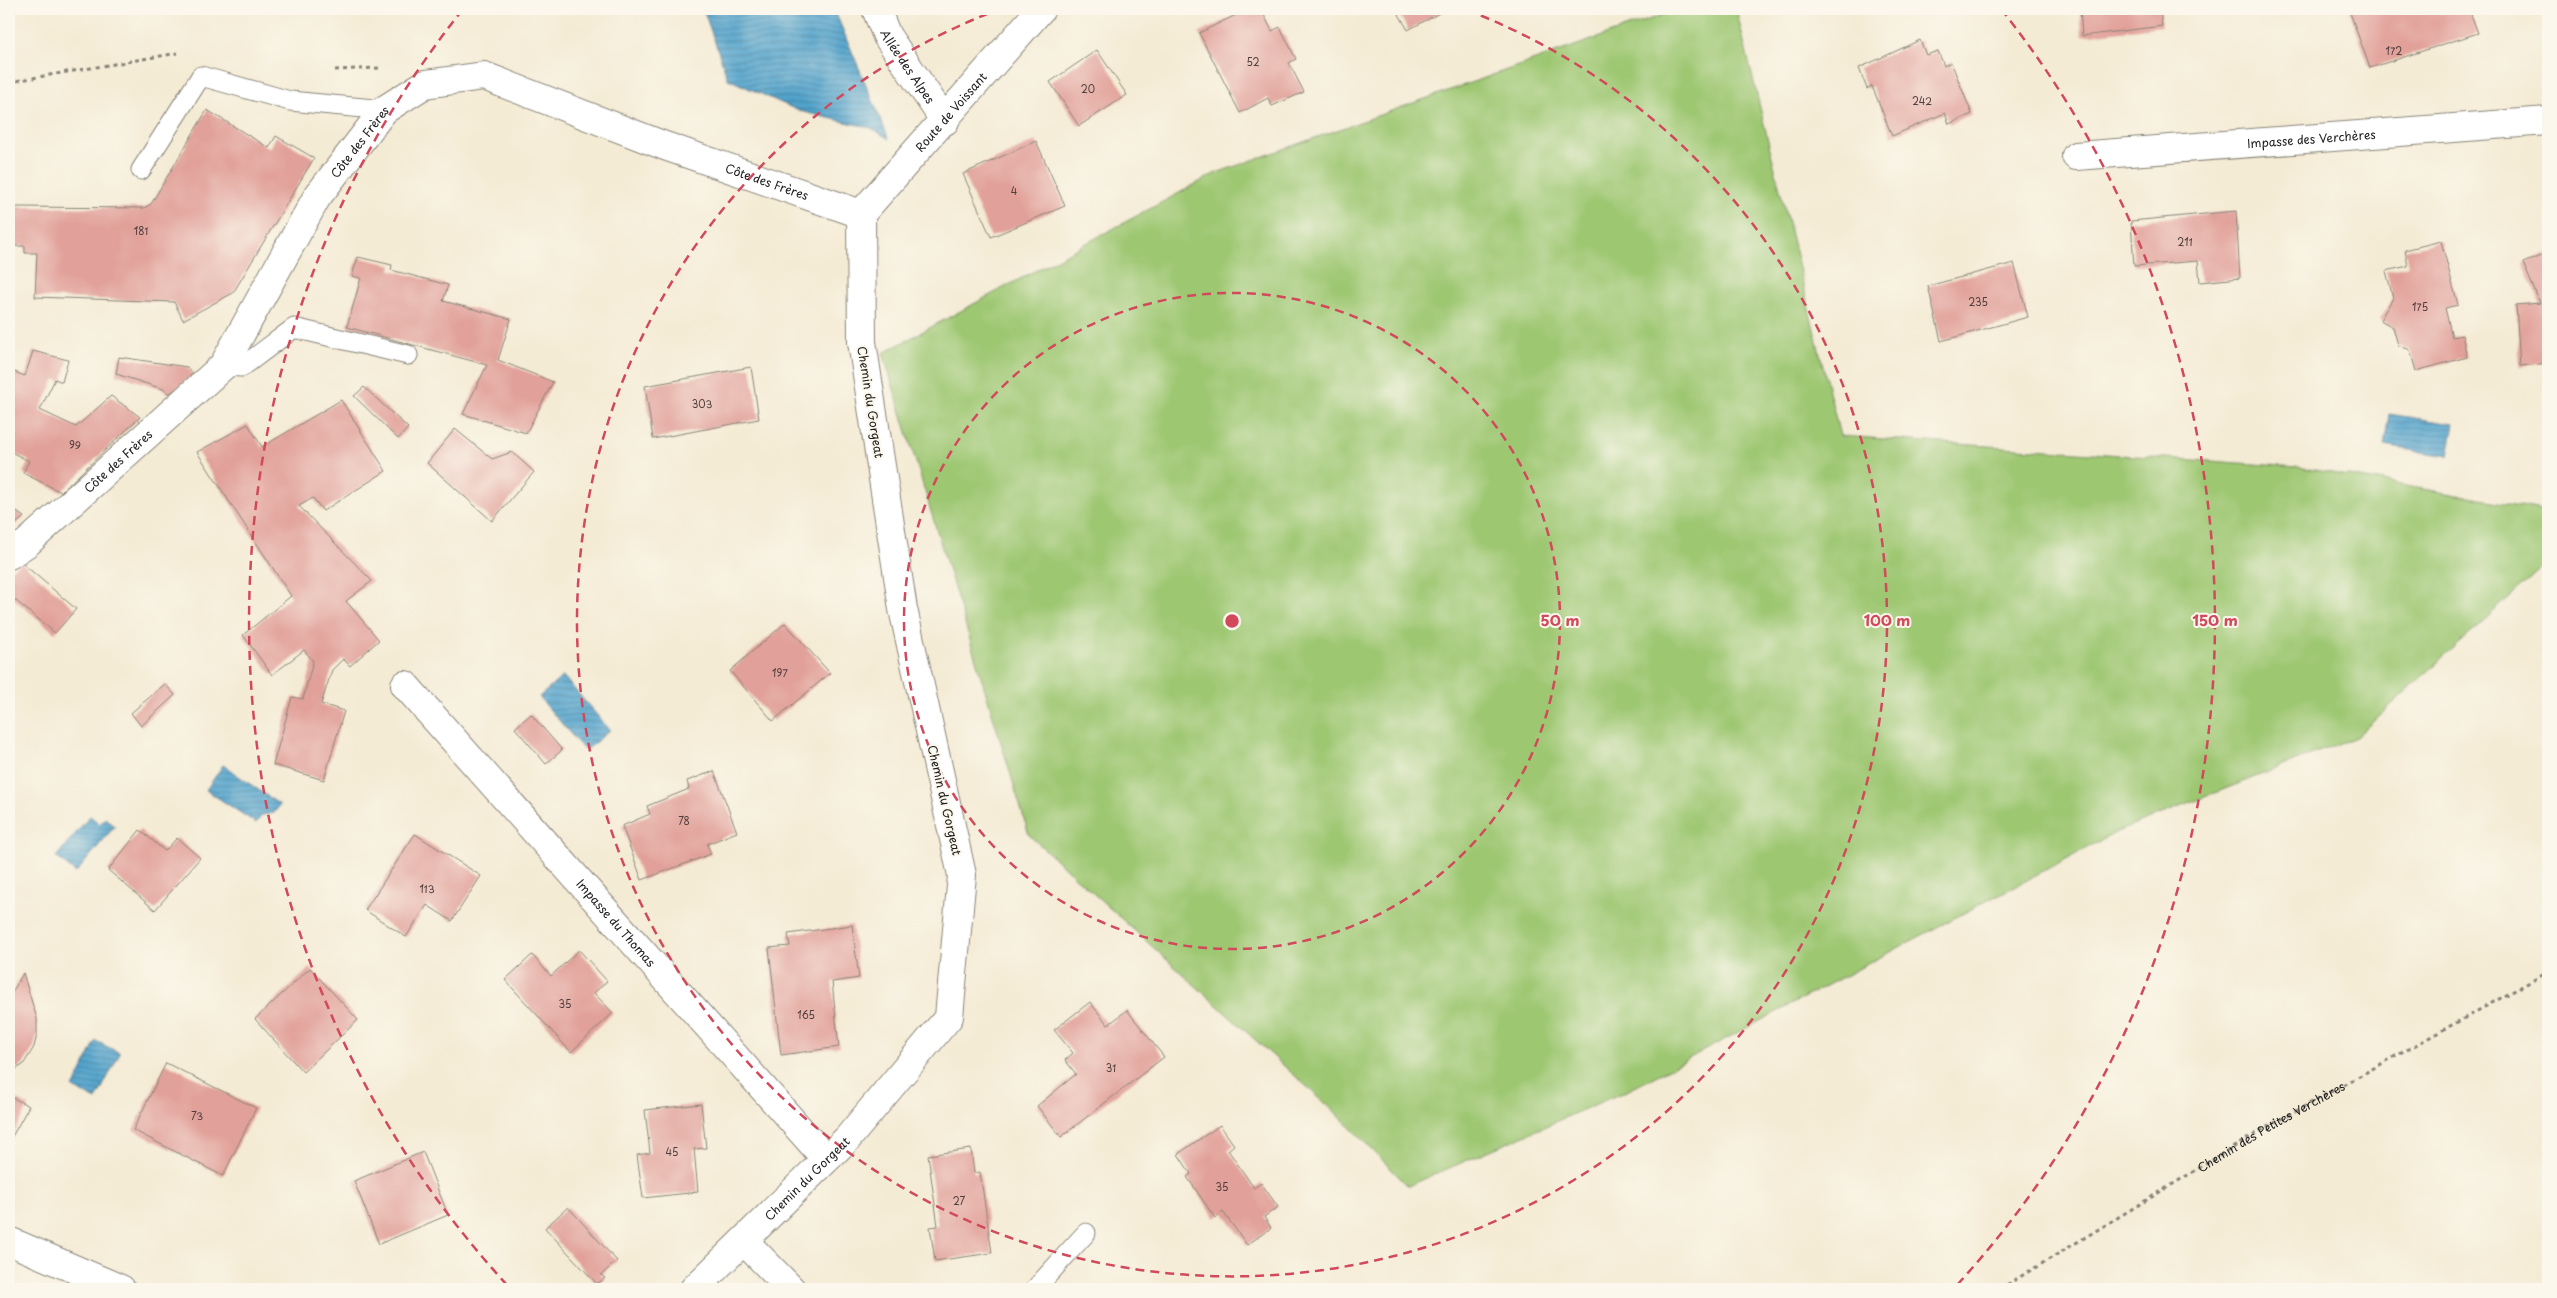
<svg xmlns="http://www.w3.org/2000/svg" width="2557" height="1298" font-family="'Playpen Sans',sans-serif">
	<style>
		.grass { fill: #9ec772; stroke: #5d7247 }
		.water { fill: url(#water-rules); stroke: #376074 }
		.building { fill: #e1a099 }
		.lines { fill: none; stroke-linecap: round; stroke-linejoin: round }
		.service-casing { stroke: #888478; stroke-width: 21 }
		.minor-casing { stroke: #888478; stroke-width: 30 }
		.path { stroke: #888478; stroke-width: 3; stroke-dasharray: 4 4; stroke-linecap: butt }
		.service { stroke: #fff; stroke-width: 19 }
		.minor { stroke: #fff; stroke-width: 28 }
		.ring { fill: none; stroke: #d1495b; stroke-width: 2.5; stroke-dasharray: 9 6 }
		.labels { text-anchor: middle; dominant-baseline: central; stroke-width: 4; stroke-linejoin: round; paint-order: stroke }
		.number-label { font-size: 10px; fill: #4d3d3b }
		.street-label { font-size: 12px; fill: #1c1c1c; stroke: #fbf7ec }
		.centre { fill: #d1495b; stroke: #fbf7ec; stroke-width: 2.5 }
		.ring-label { font-size: 15px; text-anchor: middle; font-weight: bold; fill: #d1495b; stroke: #fbf7ec; stroke-width: 4; stroke-linejoin: round; paint-order: stroke }
	</style>
	<defs>
		<pattern id="water-rules" width="6" height="5" patternUnits="userSpaceOnUse" patternTransform="scale(1.25)"><rect width="6" height="5" fill="#52a3cc"/><path d="M0 2.5h6" fill="none" stroke="#4384a5"/></pattern>
	</defs>
	<rect width="100%" height="100%" fill="#fbf7ec"/>
	<filter id="ink" filterUnits="userSpaceOnUse"><feTurbulence type="fractalNoise" baseFrequency=".02" numOctaves="2"/><feDisplacementMap in="SourceGraphic" scale="10" xChannelSelector="R" yChannelSelector="G"/><feConvolveMatrix kernelMatrix="1 2 1 2 8 2 1 2 1" color-interpolation-filters="sRGB"/></filter>
	<filter id="wash" filterUnits="userSpaceOnUse"><feTurbulence type="fractalNoise" baseFrequency=".0096" numOctaves="4" result="noise"/><feDisplacementMap in="SourceGraphic" scale="20" xChannelSelector="R" yChannelSelector="G"/><feGaussianBlur stdDeviation="1.12" result="paint"/><feColorMatrix in="noise" values="0 0 0 0 0 0 0 0 0 0 0 0 0 0 0 0 0 1.4 0 .05"/><feComposite in="paint" operator="in"/></filter>
	<g filter="url(#wash)">
		<rect width="100%" height="100%" fill="#f4ebd4"/>
		<polygon class="grass" points="1679,9 1736,9 1840,436 2298,467 2548,511 2548,562 2356,737 2119,831 1633,1088 1408,1186 1336,1113 1029,835 883,353 1216,173"/>
		<g class="water">
			<polygon points="703,9 834,9 889,139 871,128 799,111 728,79"/>
			<polygon points="2389,414 2454,424 2448,456 2384,446"/>
			<polygon points="563,676 610,730 585,751 539,697"/>
			<polygon points="223,765 280,805 274,813 262,815 256,823 206,790"/>
			<polygon points="90,816 100,824 105,818 115,826 76,873 56,857"/>
			<polygon points="96,1041 120,1053 96,1100 73,1088"/>
		</g>
		<g id="blocks">
			<g class="building">
				<polygon points="1248,9 1261,9 1272,31 1280,27 1296,59 1289,63 1304,92 1272,106 1268,98 1240,113 1199,33"/>
				<polygon points="1396,9 1441,9 1443,11 1408,30"/>
				<polygon points="2080,9 2160,9 2162,26 2082,36"/>
				<polygon points="2354,9 2469,9 2478,33 2370,68 2349,10"/>
				<polygon points="1920,40 1926,55 1938,51 1944,66 1951,62 1972,114 1949,124 1945,113 1892,136 1872,86 1867,89 1859,68"/>
				<polygon points="1097,50 1127,95 1079,126 1050,82"/>
				<polygon points="207,110 269,148 276,136 314,158 233,293 183,320 174,302 35,297 37,253 25,253 25,246 10,246 11,213 17,207 144,208 151,204"/>
				<polygon points="1036,141 1065,206 991,237 963,174"/>
				<polygon points="2236,211 2240,278 2200,282 2198,261 2134,266 2131,221"/>
				<polygon points="2441,241 2458,305 2445,308 2452,337 2462,335 2467,357 2416,371 2410,350 2398,345 2393,327 2380,320 2393,298 2386,271 2408,266 2405,250"/>
				<polygon points="2548,253 2548,363 2520,366 2516,305 2540,303 2523,263"/>
				<polygon points="358,257 392,265 391,270 448,285 443,301 511,319 498,360 553,382 526,433 463,414 487,365 347,327 361,278 352,276"/>
				<polygon points="2014,263 2028,317 1941,341 1928,286"/>
				<polygon points="33,351 68,360 62,382 55,379 40,410 76,427 111,396 140,417 61,492 23,473 29,461 9,451 9,370 25,376"/>
				<polygon points="119,357 187,367 194,375 169,394 163,389 116,374"/>
				<polygon points="751,367 759,419 653,439 645,386"/>
				<polygon points="364,387 408,428 398,439 354,396"/>
				<polygon points="341,400 386,471 323,511 313,498 299,506 372,581 346,601 379,640 350,666 343,659 332,670 321,704 344,711 324,780 273,765 292,697 303,699 313,661 304,650 272,675 243,635 291,596 197,452 248,424 262,447"/>
				<polygon points="455,429 492,459 512,452 534,472 492,521 427,463"/>
				<polygon points="9,507 24,517 9,530"/>
				<polygon points="21,562 76,609 55,633 9,595 9,571"/>
				<polygon points="785,623 830,673 773,721 730,671"/>
				<polygon points="165,684 175,695 141,726 131,713"/>
				<polygon points="531,714 562,750 546,764 515,728"/>
				<polygon points="714,771 737,832 707,844 711,854 642,880 622,826 650,814 647,806 689,789 687,781"/>
				<polygon points="140,830 165,851 177,838 200,858 155,910 108,870"/>
				<polygon points="415,834 481,876 452,921 427,905 406,937 365,910"/>
				<polygon points="852,925 859,978 832,982 839,1047 781,1055 769,948 790,946 788,934"/>
				<polygon points="579,950 607,981 594,993 613,1013 571,1052 505,980 532,955 551,976"/>
				<polygon points="310,968 358,1020 303,1072 255,1019"/>
				<polygon points="23,973 37,1019 37,1034 34,1047 23,1065 9,1073 9,998"/>
				<polygon points="1090,1002 1108,1025 1127,1010 1164,1057 1061,1137 1037,1106 1076,1074 1065,1060 1073,1053 1054,1030"/>
				<polygon points="166,1063 256,1108 223,1176 133,1130"/>
				<polygon points="9,1096 29,1106 9,1142"/>
				<polygon points="701,1104 706,1148 694,1149 698,1192 643,1198 637,1155 650,1153 645,1110"/>
				<polygon points="1220,1125 1234,1145 1228,1150 1254,1188 1261,1183 1278,1207 1264,1217 1271,1228 1247,1245 1223,1212 1215,1218 1187,1177 1191,1174 1178,1154"/>
				<polygon points="971,1149 974,1173 980,1172 992,1253 935,1261 930,1227 938,1226 928,1155"/>
				<polygon points="423,1152 448,1215 379,1244 354,1181"/>
				<polygon points="568,1207 617,1261 601,1275 605,1278 597,1284 545,1228"/>
			</g>
		</g>
	</g>
	<g filter="url(#ink)">
		<use href="#blocks" fill-opacity="0" stroke="#888478" stroke-width="1"/>
		<g class="lines">
			<defs>
				<g id="service">
					<polyline points="141,170 201,76 290,101 384,110"/>
					<polyline points="223,366 242,367 294,328 408,355"/>
					<polyline points="1035,1289 1086,1233"/>
				</g>
				<g id="minor">
					<path id="s2" d="M876 9 887 36 945 121"/>
					<path id="s3" d="M2076 156 2548 121"/>
					<path id="s4" d="M861 214 1041 9"/>
					<path id="s5" d="M9 555 27 543 223 366 317 197 384 110 425 84 484 76 665 146 861 214"/>
					<path id="s6" d="M405 685 826 1159"/>
					<polyline points="9,1241 121,1289"/>
					<polyline points="744,1241 791,1289"/>
					<path id="s7" d="M694 1289 847 1139 949 1017 962 875 903 609 862 342 861 214"/>
				</g>
			</defs>
			<use href="#service" class="service-casing"/>
			<use href="#minor" class="minor-casing"/>
			<g class="path">
				<polyline points="335,70 379,68"/>
				<polyline points="9,82 178,53"/>
				<path id="s1" d="M2000 1289 2267 1127 2548 972"/>
			</g>
			<use href="#service" class="service"/>
			<use href="#minor" class="minor"/>
		</g>
	</g>
	<g class="ring">
		<circle cx="1232" cy="621" r="328"/>
		<path d="M1467 10A655 655 0 1 1 997 10"/>
		<path d="M507 1285A983 983 0 0 1 463 9M2001 9A983 983 0 0 1 1957 1285"/>
	</g>
	<g class="labels">
		<g class="number-label">
			<text x="2394" y="50">172</text>
			<text x="1253" y="61">52</text>
			<text x="1088" y="88">20</text>
			<text x="1922" y="100">242</text>
			<text x="1014" y="190">4</text>
			<text x="141" y="230">181</text>
			<text x="2185" y="241">211</text>
			<text x="1978" y="301">235</text>
			<text x="2420" y="306">175</text>
			<text x="702" y="403">303</text>
			<text x="75" y="444">99</text>
			<text x="780" y="672">197</text>
			<text x="684" y="820">78</text>
			<text x="427" y="888">113</text>
			<text x="565" y="1003">35</text>
			<text x="806" y="1014">165</text>
			<text x="1111" y="1067">31</text>
			<text x="197" y="1115">73</text>
			<text x="672" y="1151">45</text>
			<text x="1222" y="1186">35</text>
			<text x="959" y="1200">27</text>
		</g>
		<g class="street-label">
			<text stroke="none"><textPath href="#s2" startOffset="66">Allée des Alpes</textPath></text>
			<text stroke="none"><textPath href="#s4" startOffset="136">Route de Voissant</textPath></text>
			<text stroke="none"><textPath href="#s3" startOffset="236">Impasse des Verchères</textPath></text>
			<text stroke="none"><textPath href="#s5" startOffset="549">Côte des Frères</textPath></text>
			<text stroke="none"><textPath href="#s5" startOffset="999">Côte des Frères</textPath></text>
			<text transform="translate(871 402) rotate(81)">Chemin du Gorgeat</text>
			<text stroke="none"><textPath href="#s5" startOffset="144">Côte des Frères</textPath></text>
			<text transform="translate(945 800) rotate(77)">Chemin du Gorgeat</text>
			<text stroke="none"><textPath href="#s6" startOffset="318">Impasse du Thomas</textPath></text>
			<text stroke="none"><textPath href="#s1" startOffset="316">Chemin des Petites Verchères</textPath></text>
			<text stroke="none"><textPath href="#s7" startOffset="158">Chemin du Gorgeat</textPath></text>
		</g>
	</g>
	<circle cx="1232" cy="621" r="8" class="centre"/>
	<g class="ring-label">
		<text x="1560" y="626">50 m</text>
		<text x="1887" y="626">100 m</text>
		<text x="2215" y="626">150 m</text>
	</g>
	<rect width="2557" height="1298" fill="none" stroke="#fbf7ec" stroke-width="30"/>
</svg>
